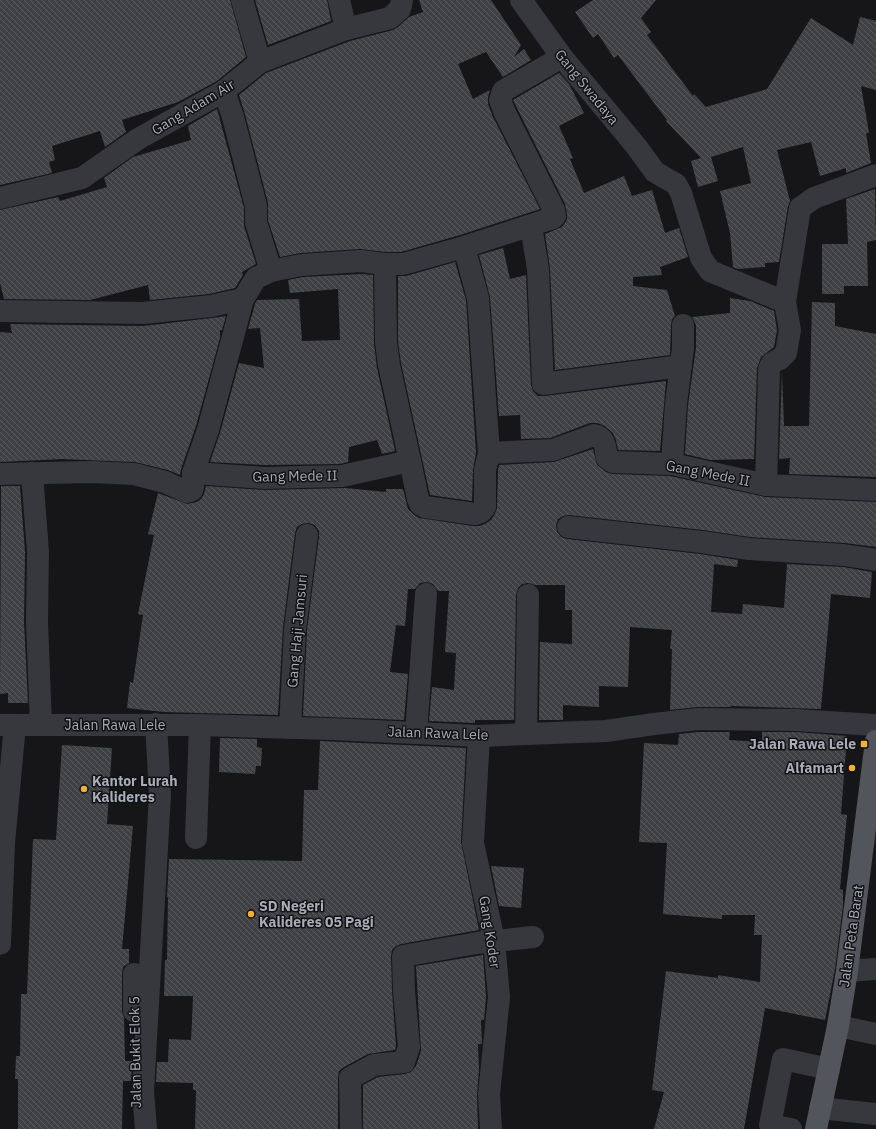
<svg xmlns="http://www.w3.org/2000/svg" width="876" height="1129" font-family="'IBM Plex Sans',sans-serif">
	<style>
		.building { fill: url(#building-back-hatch) }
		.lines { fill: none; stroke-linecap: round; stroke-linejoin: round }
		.minor { stroke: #37383d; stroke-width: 22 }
		.major { stroke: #53555c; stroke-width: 22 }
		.poi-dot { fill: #f2b134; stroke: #111113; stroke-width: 1.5 }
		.labels { text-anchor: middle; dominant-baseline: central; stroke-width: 3; stroke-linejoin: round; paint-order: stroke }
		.street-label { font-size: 14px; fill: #a8adb8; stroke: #111113 }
		.poi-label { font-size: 14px; font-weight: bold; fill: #a8adb8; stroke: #111113; text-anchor: end }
	</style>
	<defs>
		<pattern id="building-back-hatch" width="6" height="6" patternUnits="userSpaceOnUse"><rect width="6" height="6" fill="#404145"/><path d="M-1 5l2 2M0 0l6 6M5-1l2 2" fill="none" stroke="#595a5e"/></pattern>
	</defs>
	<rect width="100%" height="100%" fill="#161618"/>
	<g class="building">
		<polygon points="0,0 230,0 246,57 217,81 178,102 122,120 126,132 105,147 100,131 52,146 55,160 49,162 52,173 0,185"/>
		<polygon points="255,0 327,0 331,21 268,45"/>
		<polygon points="419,0 491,0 521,45 514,57 524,49 531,60 503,77 486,52 458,64 473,99 490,90 488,97 488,104 493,117 540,209 460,235 401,252 386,252 360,249 300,253 280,257 268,220 268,203 245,114 239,95 266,73 350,41 393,30 398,27 409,17 423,12"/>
		<polygon points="593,0 656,0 641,18 651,32 647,35 693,96 694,94 706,107 767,89 811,18 853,45 860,17 876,21 876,90 861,86 869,133 866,133 871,163 846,173 846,168 820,176 811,142 777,150 790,201 788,206 779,262 765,263 765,267 738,269 733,267 730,233 720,191 751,183 743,147 711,157 718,181 698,187 691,161 701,158 666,121 667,120 618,55 614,58 598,34 593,38 575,12"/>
		<polygon points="559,73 569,84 584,113 559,126 573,158 570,159 584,193 624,176 632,196 652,190 665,233 679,228 688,257 660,267 662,275 633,277 633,286 667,290 675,316 672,319 671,325 670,355 555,370 550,268 545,234 562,227 567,220 567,214 565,204 513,100"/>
		<polygon points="217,109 244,208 244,226 256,264 242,272 243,275 235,288 209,294 150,300 148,285 90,300 4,299 0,283 0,210 58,197 60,201 107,187 104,178 133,157 191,140 188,126"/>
		<polygon points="875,189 876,240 867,242 868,286 844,286 844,294 822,294 822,244 848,244 846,199"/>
		<polygon points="503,248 510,279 526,275 531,385 533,391 538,396 545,396 666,381 660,451 618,450 616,440 613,433 605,426 597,423 590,423 550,438 521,439 520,415 499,416 490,297 479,255"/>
		<polygon points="455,262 466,300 476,452 473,470 472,501 430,495 401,363 398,341 398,276 406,276"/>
		<polygon points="361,274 373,275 374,344 377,368 395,451 382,454 377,440 349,447 348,462 340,464 265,465 210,462 220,433 239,363 264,368 260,328 248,329 255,304 257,300 299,299 302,341 340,340 338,289 290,293 288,280 303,277"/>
		<polygon points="730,298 750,301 774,311 777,330 774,347 761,357 757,368 754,459 710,460 685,454 688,405 696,348 696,325 692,317 730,313"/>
		<polygon points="812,302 835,303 835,326 876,334 876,477 789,474 790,458 779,459 782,372 784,426 809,426"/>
		<polygon points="226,316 222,330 220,330 220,338 196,426 181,469 180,475 168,470 135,462 62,459 0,462 0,332 12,333 10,324 143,326 212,318"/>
		<polygon points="593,449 597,465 606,472 612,474 670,476 765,497 876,502 876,547 845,543 750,537 703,530 569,515 563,516 558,519 556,525 557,532 561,537 567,539 700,554 738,560 737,567 714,564 711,612 742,614 743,604 784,608 787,564 843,567 872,572 870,598 831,594 821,709 731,706 730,707 697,707 670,710 672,649 670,649 672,630 630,627 628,687 599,686 599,707 563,705 563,720 539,720 540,642 572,644 572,610 565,610 565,585 535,585 528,583 522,584 518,588 516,595 514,720 475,720 475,723 429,721 432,687 454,690 456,653 445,652 449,591 438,591 433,584 427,582 420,583 415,589 408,589 405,626 396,625 390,672 408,674 404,720 303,716 307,630 319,537 319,531 315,525 308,523 302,524 297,527 295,533 283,627 278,715 164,712 127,708 130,682 133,683 143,615 138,614 154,535 148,534 158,493 187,504 197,502 201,499 204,494 206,486 265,490 345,488 386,492 386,489 403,489 408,509 413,514 419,518 473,526 479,526 485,524 491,520 495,514 497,508 498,471 499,465 554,462"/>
		<polygon points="1,486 20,486 25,552 24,622 28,703 8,703 8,693 0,694"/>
		<polygon points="699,732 730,732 729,740 762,742 762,732 796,732 847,736 841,814 847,815 840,889 843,890 843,906 835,969 825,1020 765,1008 744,1129 654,1129 664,1092 652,1090 666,971 718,978 718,975 760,982 762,935 754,935 755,915 722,915 722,919 663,914 667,843 639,842 644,743 678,745 679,734"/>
		<polygon points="220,738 257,739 257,747 262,748 261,766 256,766 255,774 219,772"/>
		<polygon points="320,741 466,748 461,842 479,930 401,944 396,946 392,950 391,956 392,991 396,1046 395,1050 368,1054 344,1067 339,1071 338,1078 338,1129 195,1129 196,1090 193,1090 193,1083 156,1082 157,1062 168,1062 169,1039 191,1040 192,1021 193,996 164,996 165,960 167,960 168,897 167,897 169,859 302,861 304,790 318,790"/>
		<polygon points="62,745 112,748 107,824 133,826 122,949 129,949 129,963 123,967 122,974 122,1011 124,1018 125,1061 132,1061 131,1081 123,1081 122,1129 18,1129 18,1079 15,1079 16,1056 20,1056 21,994 27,994 33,839 56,840"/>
		<polygon points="491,866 524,868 521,908 499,906"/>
		<polygon points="483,955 486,997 484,1020 481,1020 482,1044 478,1044 479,1069 477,1095 478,1129 363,1129 363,1085 378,1077 405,1074 411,1072 416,1066 421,1051 416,966"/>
	</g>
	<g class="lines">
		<g class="minor">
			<polyline points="242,0 260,62"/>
			<polyline points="339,0 346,29"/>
			<polyline points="521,0 562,57 636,146 655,172 676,184 681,193 701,258 710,271 785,302"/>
			<polyline points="224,91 233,117 256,206 256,222 271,271"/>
			<polyline points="0,198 82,178 138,139 224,91 260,62 346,29 390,18 400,9 402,0"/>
			<polyline points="531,226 538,269 543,384 681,366"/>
			<path d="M464 247 478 298 489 453 553 450 594 435C606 437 605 448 607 458L613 462 672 464 766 485 876 490"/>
			<polyline points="385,264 386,342 389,365 410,461"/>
			<polyline points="0,311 143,313 211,306 243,299"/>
			<polyline points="489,453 485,470 485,507 481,512 475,514 425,507 420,504 418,499 410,461 342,476 265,478 193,473 208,430 243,299 256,278 271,271 301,265 361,261 385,264 403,264 464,247 553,218 555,216 554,210 505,113 500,100 503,91 562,57"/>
			<polyline points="672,464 676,404 683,348 683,325"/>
			<polyline points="32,473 38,552 37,622 41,725"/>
			<polyline points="0,474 92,472 134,474 165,482 187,492 192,490 193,487 193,473"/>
			<polyline points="766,485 769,369 772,363 780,359 786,353 790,330 785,302 800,208 814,198 876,175"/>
			<polyline points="568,527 702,542 749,549 844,555 876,560"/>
			<polyline points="0,725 200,725 332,729 479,736 606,731 654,724 698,719 796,720 876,725"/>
			<polyline points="290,728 295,629 307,535"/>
			<polyline points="416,733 426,594"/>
			<polyline points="526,734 528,595"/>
			<polyline points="479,736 473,843 494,941 499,997 489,1094 491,1129"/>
			<polyline points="196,838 200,725"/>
			<polyline points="0,944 4,843 15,725"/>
			<polyline points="847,971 876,969"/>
			<polyline points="134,974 134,1011"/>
			<polyline points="838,1026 876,1034"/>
			<polyline points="820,1108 876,1114"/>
			<polyline points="146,1129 143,1091 160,795 156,724"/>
			<polyline points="351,1129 350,1078 374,1065 404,1062 409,1047 404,991 403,956 477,943 533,937"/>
			<polyline points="791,1129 770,1125 783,1059 829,1069"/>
		</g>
		<polyline class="major" points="816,1129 838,1026 847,971 876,741"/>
	</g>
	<g class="poi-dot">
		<rect x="860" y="740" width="8" height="8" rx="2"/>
		<circle cx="852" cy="768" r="4"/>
		<circle cx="84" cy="789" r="4"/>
		<circle cx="251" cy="914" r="4"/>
	</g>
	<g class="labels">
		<g class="street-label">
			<text transform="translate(587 87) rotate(51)">Gang Swadaya</text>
			<text transform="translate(193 107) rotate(-31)">Gang Adam Air</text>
			<text transform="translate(708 473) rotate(11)">Gang Mede II</text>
			<text transform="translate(295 476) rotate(-1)">Gang Mede II</text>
			<text transform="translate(297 631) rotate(-85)">Gang Haji Jamsuri</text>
			<text x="115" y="725">Jalan Rawa Lele</text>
			<text transform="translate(438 733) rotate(2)">Jalan Rawa Lele</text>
			<text transform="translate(490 932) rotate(81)">Gang Koder</text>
			<text transform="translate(851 936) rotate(-82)">Jalan Peta Barat</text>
			<text transform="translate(135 1052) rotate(-91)">Jalan Bukit Elok 5</text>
		</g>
		<g class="poi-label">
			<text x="856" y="744">Jalan Rawa Lele</text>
			<text x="844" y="768">Alfamart</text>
			<text x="92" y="781" text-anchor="start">Kantor Lurah<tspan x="92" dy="16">Kalideres</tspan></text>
			<text x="259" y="906" text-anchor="start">SD Negeri<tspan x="259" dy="16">Kalideres 05 Pagi</tspan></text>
		</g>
	</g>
</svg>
